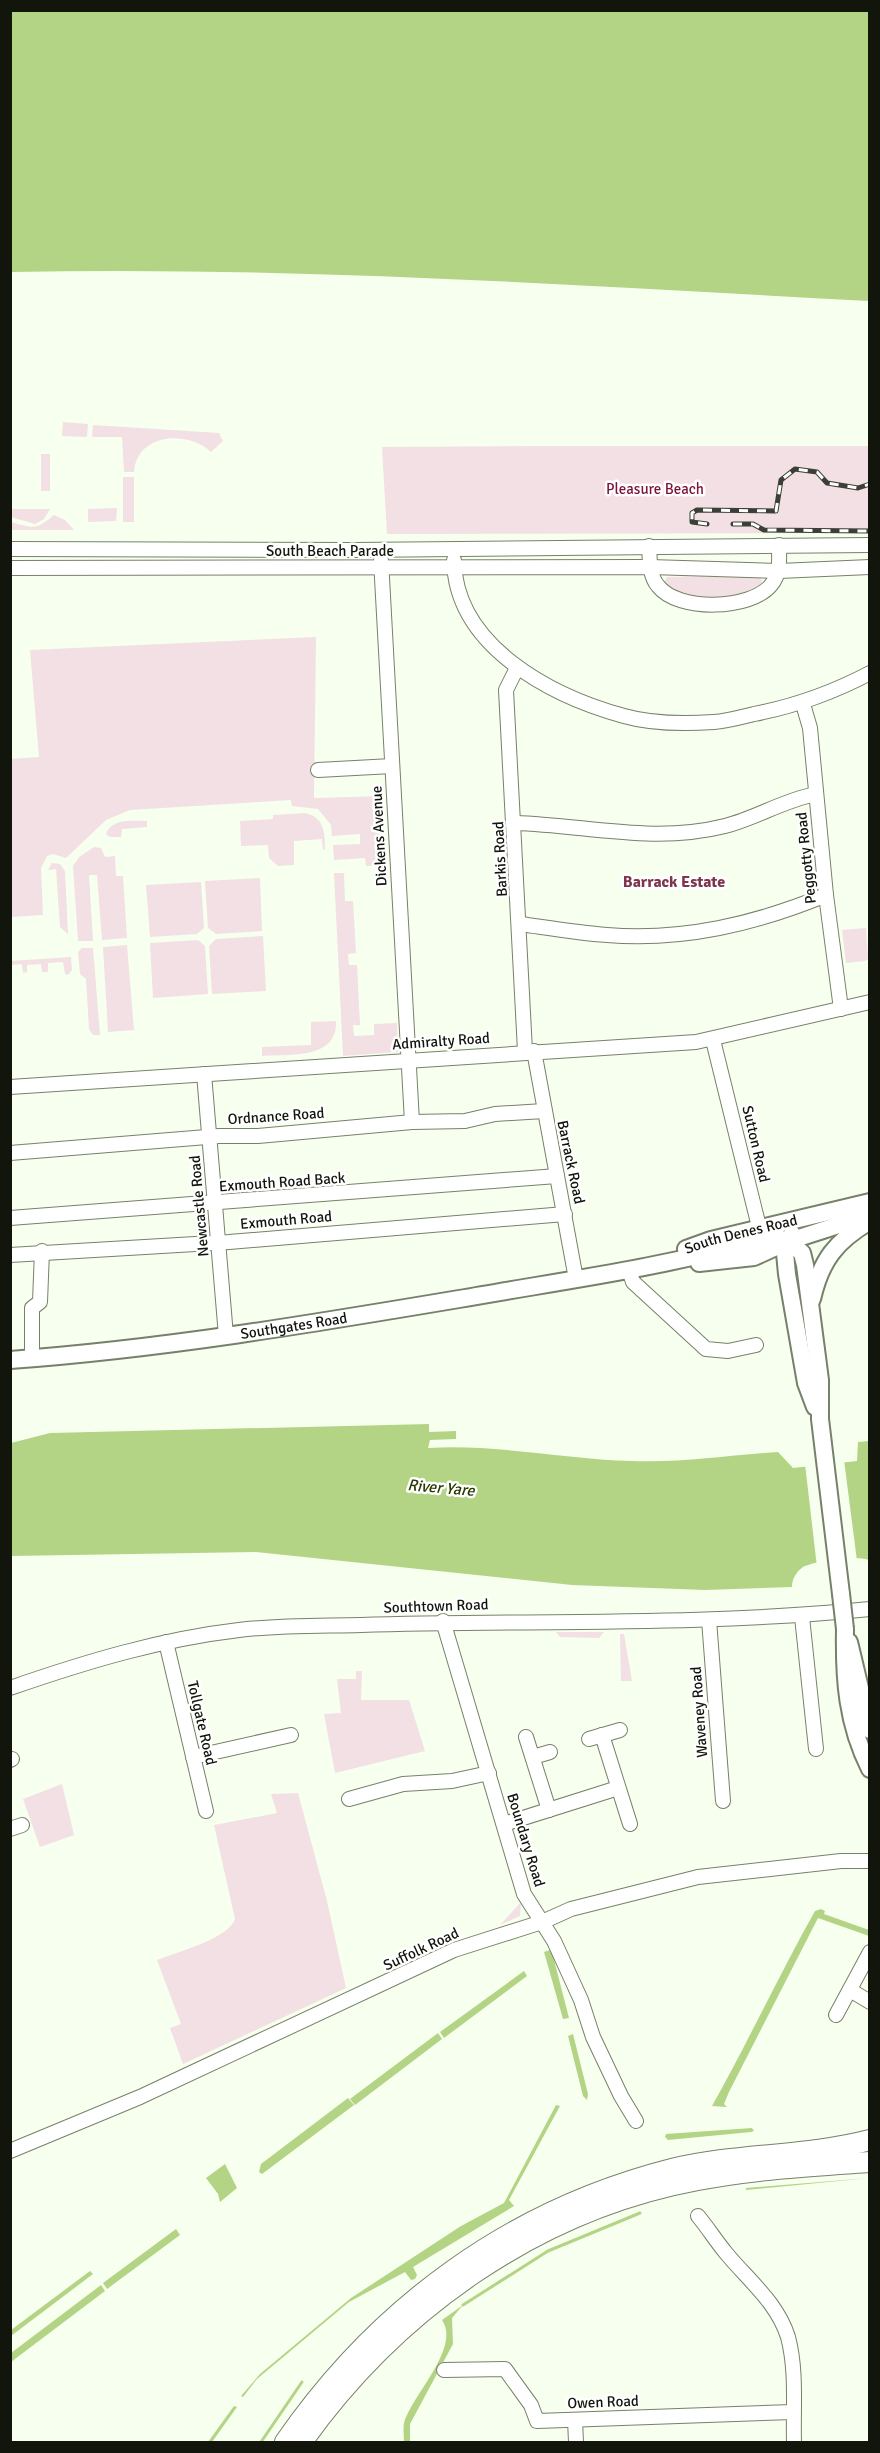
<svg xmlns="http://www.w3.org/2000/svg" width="880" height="2453" font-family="Signika,sans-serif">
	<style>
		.green { fill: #f3e0e4 }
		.water { fill: #b4d485 }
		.pier { fill: #f7ffee }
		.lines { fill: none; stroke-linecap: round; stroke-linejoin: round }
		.stream { stroke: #b4d485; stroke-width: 3 }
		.minor-casing { stroke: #778169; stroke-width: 16 }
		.major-casing { stroke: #778169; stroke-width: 20 }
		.highway-casing { stroke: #778169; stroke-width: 22 }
		.minor { stroke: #fff; stroke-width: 14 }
		.major { stroke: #fff; stroke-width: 16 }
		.highway { stroke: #fff; stroke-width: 20 }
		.rail-casing { stroke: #3b3f35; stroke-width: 5 }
		.rail { stroke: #fff; stroke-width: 3; stroke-dasharray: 9; stroke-linecap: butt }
		.major-bridge-casing { stroke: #778169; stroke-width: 20; stroke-linecap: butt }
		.major-bridge { stroke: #fff; stroke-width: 16 }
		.labels { text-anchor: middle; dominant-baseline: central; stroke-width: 5; stroke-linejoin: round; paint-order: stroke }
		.park-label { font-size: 15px; fill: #7c133c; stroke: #fff }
		.street-label { font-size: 15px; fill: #11150c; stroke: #fff }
		.neighbourhood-label { font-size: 16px; font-weight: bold; fill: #7d364b; stroke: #fff }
		.water-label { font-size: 16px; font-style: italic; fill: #283a00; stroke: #fff }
	</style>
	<rect width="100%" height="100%" fill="#f7ffee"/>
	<g class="green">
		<polygon points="63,422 88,424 87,437 62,436"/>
		<path d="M93 425 219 433 223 441 211 452C188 430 137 433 134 472H124L122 437H92Z"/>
		<polygon points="545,446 869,446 869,533 387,534 382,447"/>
		<rect x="41" y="454" width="9" height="37"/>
		<rect x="123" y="477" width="11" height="45"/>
		<polygon points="117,508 116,521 88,522 88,509"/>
		<polygon points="10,509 50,509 44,519 35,524 11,517"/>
		<path d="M54 515 65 520 74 530H11V522C34 528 35 531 54 515Z"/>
		<path d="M757 575 762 580 760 587C730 600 690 606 664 582L667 577Z"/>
		<polygon points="316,637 314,798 383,796 386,865 366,866 365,858 334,860 333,845 360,844 360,834 332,836 331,825 318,809 292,806 291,800 130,810 106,820 66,858 53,854 47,856 41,868 43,915 11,917 10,759 39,757 30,650"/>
		<path d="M305 813C324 817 325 832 325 849L323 850 322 839 294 841V865L278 866 269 858 268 845 241 846 240 821 273 819V815Z"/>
		<path d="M147 821V827L122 829 121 837H110L106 834C112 818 132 821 147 821Z"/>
		<polygon points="94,847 101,848 105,857 115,856 116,876 123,876 127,938 102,940 97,875 89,875 93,941 78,941 73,866 79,857"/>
		<polygon points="52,863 60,864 65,871 68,934 60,927 56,869 48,870"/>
		<polygon points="334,873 344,873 345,901 353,901 356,953 348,954 349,965 357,965 360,1025 353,1025 354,1036 374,1035 374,1024 397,1023 398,1052 343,1056"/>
		<polygon points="260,878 262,931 216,934 208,928 205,881"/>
		<polygon points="201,882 204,928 197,934 150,937 146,885"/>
		<polygon points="866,928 868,959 865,961 846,963 842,930"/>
		<polygon points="263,936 266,991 212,994 209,946 216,939"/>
		<polygon points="198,940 205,946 208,994 153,998 150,943"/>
		<polygon points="127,945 134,1030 108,1032 103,947"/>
		<polygon points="82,948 93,948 100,1035 93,1035 89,1029 86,979 80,974 78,952"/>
		<polygon points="71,957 72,970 68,975 65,974 63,962 48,963 48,972 42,972 41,964 27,965 27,972 23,973 22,964 11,965 11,961"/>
		<path d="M336 1021C338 1060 288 1054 262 1056V1047L311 1045V1022Z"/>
		<polygon points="556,1632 604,1632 599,1638 560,1637"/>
		<polygon points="620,1634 624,1634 632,1681 621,1681"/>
		<polygon points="356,1671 362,1671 361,1700 409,1700 425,1751 335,1773 324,1714 341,1713 337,1679 356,1679"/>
		<polygon points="62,1784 74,1835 40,1847 23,1799"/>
		<path d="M298 1793 327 1901 346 1988 183 2064 170 2028 181 2024 157 1960C177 1952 228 1939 235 1919L214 1825 277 1813 271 1794Z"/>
		<polygon points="521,1902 520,1916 500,1925"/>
	</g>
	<g class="water">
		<path d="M10 11H869V301C584 286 297 266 11 272Z"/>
		<path d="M429 1424V1432L456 1431V1439L430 1440 428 1448C496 1444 564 1459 632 1461 681 1463 729 1455 778 1452L793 1468 857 1461 858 1442 869 1441V1560C860 1555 813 1561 803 1567 796 1572 792 1579 792 1587L705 1590 572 1585 256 1552 11 1556V1443L50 1433Z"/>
		<path d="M821 1909 825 1911 824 1914 869 1930V1936L818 1918 729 2092 724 2104 727 2107 712 2106C748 2042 779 1975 815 1911Z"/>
		<polygon points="550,1950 553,1956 569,2018 563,2019 544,1952"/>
		<polygon points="524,1971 527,1976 444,2038 440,2032"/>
		<polygon points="438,2033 442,2039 355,2105 350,2099"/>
		<polygon points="573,2034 588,2094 587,2100 583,2096 568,2036"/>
		<polygon points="348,2098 354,2105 262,2174 259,2172 261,2164"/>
		<polygon points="556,2105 560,2106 509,2200 514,2206 413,2267 417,2275 415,2279 411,2280 405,2272 349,2302 257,2379 243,2397 241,2396 260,2374 351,2298 461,2226 504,2203"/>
		<polygon points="752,2128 754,2131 751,2132 668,2140 665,2137 666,2134"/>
		<polygon points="225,2164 237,2188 220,2202 218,2194 206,2178"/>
		<polygon points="869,2178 746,2190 746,2188"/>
		<polygon points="176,2229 180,2235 107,2289 103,2283"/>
		<polygon points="90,2271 93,2274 11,2336 11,2330"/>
		<polygon points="101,2285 105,2291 11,2362 11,2353"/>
		<path d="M463 2305 452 2318 453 2344 410 2424V2442H404C404 2437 403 2429 404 2423 412 2395 461 2348 442 2320Z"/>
		<polygon points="234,2406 237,2407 212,2442 208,2442"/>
	</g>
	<polygon class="pier" points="844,1460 857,1561 817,1567 805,1464"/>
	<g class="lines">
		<g class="stream">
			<polyline points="463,2305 548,2251 640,2213"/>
			<polyline points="261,2442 302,2382"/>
		</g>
		<defs>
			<g id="minor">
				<path d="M649 546C650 560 649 575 658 586 678 612 751 610 771 585 781 573 779 561 779 545"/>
				<polyline points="10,549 355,550 870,545"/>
				<polyline points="381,560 412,1122"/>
				<path d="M454 560C455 646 551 696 624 716 652 724 685 724 714 722 728 721 741 717 754 714 796 706 832 693 870 673"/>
				<polyline points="10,568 650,567 779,571 870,567"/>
				<polyline points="517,668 506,690 525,1051"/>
				<polyline points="803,704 810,728 826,895 841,1009"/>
				<polyline points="318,770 392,766"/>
				<path d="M515 823C586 825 653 844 725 826 756 818 784 800 816 794"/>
				<path d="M521 924C549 928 578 933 607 935 684 941 755 924 826 895"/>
				<polyline points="713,1040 762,1239"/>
				<polyline points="534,1051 576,1279"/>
				<polyline points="204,1074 226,1336"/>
				<polyline points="10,1087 696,1042 870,1002"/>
				<polyline points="10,1153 219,1136 258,1136 412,1122 465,1121 495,1114 544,1111"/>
				<polyline points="10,1218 557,1176"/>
				<polyline points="10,1255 229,1242 565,1214"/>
				<polyline points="629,1270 633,1282 706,1349 728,1351 756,1345"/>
				<polyline points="32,1358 32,1308 40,1302 42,1251"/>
				<polyline points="802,1617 816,1749"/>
				<polyline points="709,1620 723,1801"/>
				<polyline points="443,1621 524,1894 554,1941 581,2000 593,2037 621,2096 636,2121"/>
				<polyline points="166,1642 206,1811"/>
				<path d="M10 1688C85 1662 161 1639 239 1630 280 1625 320 1626 361 1625 531 1620 701 1626 870 1609"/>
				<polyline points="602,1735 630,1824"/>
				<polyline points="526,1737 549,1810"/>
				<polyline points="589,1739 620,1730"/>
				<polyline points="193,1757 291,1735"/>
				<polyline points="533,1757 550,1752"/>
				<polyline points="10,1760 12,1759"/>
				<polyline points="349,1799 403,1784 452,1781 489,1773"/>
				<polyline points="504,1824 618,1788"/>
				<polyline points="10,1829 22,1825"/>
				<polyline points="850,1990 870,2002"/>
				<polyline points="836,2015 870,1952"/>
				<polyline points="10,2151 140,2097 454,1950 542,1922 571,1909 698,1877 841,1861 870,1861"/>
				<path d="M698 2216C708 2228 716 2241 726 2253 748 2280 777 2302 788 2337 797 2371 793 2408 794 2442"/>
				<polyline points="444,2370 505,2369 531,2405 537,2421 793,2412"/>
				<polyline points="575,2420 576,2442"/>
			</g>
			<g id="major">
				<polyline points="792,1234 785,1253 787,1274 806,1383 815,1407"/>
				<path id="s1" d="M686 1249 711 1240 870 1202"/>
				<polyline points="699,1263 754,1257 789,1241 870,1215"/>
				<path d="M812 1299C821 1260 836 1241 870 1221"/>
				<path id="s2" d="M10 1360C161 1349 310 1324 459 1299 560 1281 663 1268 762 1239L774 1237 789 1241 802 1253 805 1265 820 1380V1419L841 1594"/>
				<path d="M845 1629C844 1679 847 1724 870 1769"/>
				<polyline points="849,1642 870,1730"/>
			</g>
			<g id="highway">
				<path d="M285 2442C379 2306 511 2210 672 2169 737 2153 805 2157 870 2140"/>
				<path d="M302 2442C396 2310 536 2210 698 2180 755 2169 812 2166 870 2162"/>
			</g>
		</defs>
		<use href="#minor" class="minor-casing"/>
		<use href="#major" class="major-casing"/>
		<use href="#highway" class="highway-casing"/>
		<use href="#minor" class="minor"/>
		<use href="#major" class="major"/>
		<use href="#highway" class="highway"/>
		<defs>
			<g id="rail">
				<polyline points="707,524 692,522 692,513 697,510 776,511 781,480 795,469 817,472 827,483 858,488 870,484"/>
				<polyline points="733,524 753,524 764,530 870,531"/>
			</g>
		</defs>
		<use href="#rail" class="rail-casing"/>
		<use href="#rail" class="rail"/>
		<defs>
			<polyline id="major-bridge" points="841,1594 845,1629"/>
		</defs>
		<use href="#major-bridge" class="major-bridge-casing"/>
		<use href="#major-bridge" class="major-bridge"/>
	</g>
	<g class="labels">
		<g class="park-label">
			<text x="655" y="489">Pleasure Beach</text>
		</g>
		<g class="street-label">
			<text x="330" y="551">South Beach Parade</text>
			<text transform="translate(379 836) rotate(-93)">Dickens Avenue</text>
			<text transform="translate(806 858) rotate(-96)">Peggotty Road</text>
			<text transform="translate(500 859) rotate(-93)">Barkis Road</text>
			<text transform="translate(441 1041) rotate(-4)">Admiralty Road</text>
			<text transform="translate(276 1116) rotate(-4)">Ordnance Road</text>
			<text transform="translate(756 1144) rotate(77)">Sutton Road</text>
			<text transform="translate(571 1162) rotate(78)">Barrack Road</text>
			<text transform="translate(282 1182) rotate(-4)">Exmouth Road Back</text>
			<text transform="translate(199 1206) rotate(-95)">Newcastle Road</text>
			<text transform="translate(286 1220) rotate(-5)">Exmouth Road</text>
			<text stroke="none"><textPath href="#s1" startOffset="57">South Denes Road</textPath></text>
			<text stroke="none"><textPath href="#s2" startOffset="286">Southgates Road</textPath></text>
			<text transform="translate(436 1606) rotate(-2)">Southtown Road</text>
			<text transform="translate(699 1712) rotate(-94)">Waveney Road</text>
			<text transform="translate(202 1723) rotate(77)">Tollgate Road</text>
			<text transform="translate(526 1840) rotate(73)">Boundary Road</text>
			<text transform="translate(421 1949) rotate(-25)">Suffolk Road</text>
			<text transform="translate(603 2402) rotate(-2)">Owen Road</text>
		</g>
		<g class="neighbourhood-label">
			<text x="674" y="882">Barrack Estate</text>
		</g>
		<g class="water-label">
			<text transform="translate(441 1488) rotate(5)">River Yare</text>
		</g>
	</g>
	<rect width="880" height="2453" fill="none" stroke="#11150c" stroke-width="24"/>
</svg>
